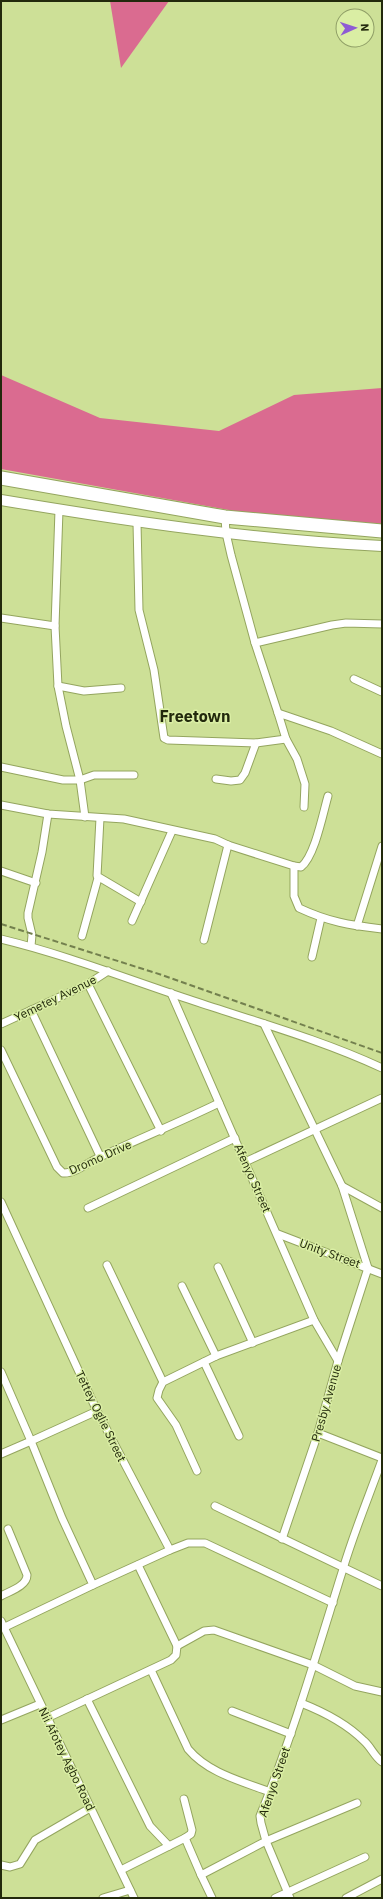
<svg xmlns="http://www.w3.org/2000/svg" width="383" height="1899" font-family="'IBM Plex Sans',sans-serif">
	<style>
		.forest { fill: #da6b90 }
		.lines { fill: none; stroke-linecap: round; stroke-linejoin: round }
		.street-casing { stroke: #94a55f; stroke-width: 9 }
		.secondary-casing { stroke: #94a55f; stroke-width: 12 }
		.highway-casing { stroke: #94a55f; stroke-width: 15 }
		.street { stroke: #fff; stroke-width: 7 }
		.secondary { stroke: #fff; stroke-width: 10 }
		.highway { stroke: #fff; stroke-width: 13 }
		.rail { stroke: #73804e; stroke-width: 2; stroke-dasharray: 6 3; stroke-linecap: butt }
		.labels { text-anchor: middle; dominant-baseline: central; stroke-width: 3; stroke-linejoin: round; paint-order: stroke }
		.street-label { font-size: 12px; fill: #22290c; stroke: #daeea4 }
		.district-label { font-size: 16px; font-weight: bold; fill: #22290c; stroke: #daeea4 }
	</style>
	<rect width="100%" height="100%" fill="#cde097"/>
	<g class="forest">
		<polygon points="110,1 169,1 121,68"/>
		<polygon points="1,375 100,418 219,431 294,395 382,388 382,524 251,514 1,469"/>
	</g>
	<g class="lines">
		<defs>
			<g id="street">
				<polyline points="59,510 55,626 58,686 66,726 80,780 85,817"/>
				<polyline points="225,517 226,533 231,555 255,643 278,713"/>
				<polyline points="137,523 139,610 154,670 164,738 168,740 256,743 286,739"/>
				<polyline points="1,618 55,626"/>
				<polyline points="255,643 332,625 346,623 382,624"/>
				<polyline points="354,679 382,692"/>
				<polyline points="58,686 84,691 121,688"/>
				<polyline points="1,767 63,780 80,780 94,775 134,775"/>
				<polyline points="216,779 231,781 240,780 245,773 256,743"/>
				<path d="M1 805 48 814 124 819 215 839 228 845 294 866V896L299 908C329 922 349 925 382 929"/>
				<polyline points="304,807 305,784 297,759 286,739 278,713 331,731 382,754"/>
				<polyline points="100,818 97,876 141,902"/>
				<path d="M294 866 301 867C315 856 323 813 328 796"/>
				<polyline points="1,871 36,883"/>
				<polyline points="132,921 172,831"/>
				<polyline points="357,926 382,846"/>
				<polyline points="82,936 98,878"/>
				<path d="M1 939C67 955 130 980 194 1001 257 1022 322 1040 382 1068"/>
				<polyline points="204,940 228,845"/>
				<polyline points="31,946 32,935 28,918 28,913 42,852 48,814"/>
				<polyline points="312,957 321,918"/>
				<polyline points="88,984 161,1131"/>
				<polyline points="171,993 314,1320 338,1361"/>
				<polyline points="31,1010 100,1156"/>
				<polyline points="1,1024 88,984 108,971"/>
				<polyline points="264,1024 342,1186 368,1268"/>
				<path d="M1 1050 57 1167 63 1173C75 1174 90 1161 102 1156 141 1138 180 1122 219 1103"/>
				<polyline points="245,1162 382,1098"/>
				<polyline points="342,1186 382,1208"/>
				<polyline points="1,1202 97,1411 170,1550 93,1585"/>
				<polyline points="88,1208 235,1138"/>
				<polyline points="278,1234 382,1274"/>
				<polyline points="107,1265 163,1382"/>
				<polyline points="218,1267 253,1343"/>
				<polyline points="182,1286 216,1356"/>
				<polyline points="204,1362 239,1436"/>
				<polyline points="1,1372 31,1441 1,1454"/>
				<polyline points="318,1433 382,1458"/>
				<polyline points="197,1471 176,1425 157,1398 159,1390 163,1382 216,1356 314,1320"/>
				<polyline points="215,1506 382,1586"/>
				<polyline points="282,1539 318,1433 338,1361 368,1268"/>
				<polyline points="170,1550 188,1543 205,1543 333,1603"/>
				<path d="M1 1596C10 1591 27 1586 27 1575L8 1529"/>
				<polyline points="1,1621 134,1898"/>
				<polyline points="5,1627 93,1585 62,1518 31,1441 97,1411"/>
				<polyline points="177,1646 204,1631 214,1630 313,1665 355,1686 382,1692"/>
				<path d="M151 1670 188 1749C208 1773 241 1781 270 1792"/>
				<polyline points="87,1699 150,1826 169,1846"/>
				<path d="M301 1703C324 1712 346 1723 364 1741 371 1747 374 1756 382 1762"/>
				<polyline points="232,1711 291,1734"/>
				<polyline points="47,1718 171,1660 176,1655 177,1646 138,1565"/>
				<polyline points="1,1720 40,1704"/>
				<polyline points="184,1799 192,1830 191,1834 185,1838"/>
				<polyline points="1,1865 10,1867 20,1864 35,1840 90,1808"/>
				<path d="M121 1870 185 1838 201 1875 266 1841 261 1823 260 1816C293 1735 317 1652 343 1569 354 1532 369 1496 382 1460"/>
				<polyline points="201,1875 212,1898"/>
				<polyline points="103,1898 130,1890"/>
				<polyline points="275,1898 365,1857"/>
				<polyline points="290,1898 266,1841 357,1803"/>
				<polyline points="346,1898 382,1879"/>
			</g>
			<path id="secondary" d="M1 500C127 521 254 540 382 546"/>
			<polyline id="highway" points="1,478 225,517 382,531"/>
		</defs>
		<use href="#street" class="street-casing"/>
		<use href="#secondary" class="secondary-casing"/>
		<use href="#highway" class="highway-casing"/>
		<use href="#street" class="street"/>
		<use href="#secondary" class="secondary"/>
		<use href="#highway" class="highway"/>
		<polyline class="rail" points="1,924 162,975 382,1053"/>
	</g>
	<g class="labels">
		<g class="street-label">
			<text transform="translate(55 998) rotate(-26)">Yemetey Avenue</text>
			<text transform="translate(100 1157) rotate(-24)">Dromo Drive</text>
			<text transform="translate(253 1178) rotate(66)">Afenyo Street</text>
			<text transform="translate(330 1253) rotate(20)">Unity Street</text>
			<text transform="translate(326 1403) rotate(-74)">Presby Avenue</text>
			<text transform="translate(101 1416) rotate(64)">Tettey Oglie Street</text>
			<text transform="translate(67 1759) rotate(64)">Nii Afotey Agbo Road</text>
			<text transform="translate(274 1782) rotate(-71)">Afenyo Street</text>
		</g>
		<g class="district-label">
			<text x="195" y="716">Freetown</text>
		</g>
	</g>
	<rect width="383" height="1899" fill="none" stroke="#22290c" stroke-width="4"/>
	<g transform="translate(355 28) rotate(87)"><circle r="19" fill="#daeea4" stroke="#909f67"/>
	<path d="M0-3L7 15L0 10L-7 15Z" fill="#8e5cd4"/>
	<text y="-6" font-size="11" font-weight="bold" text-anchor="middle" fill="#22290c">N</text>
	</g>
</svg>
